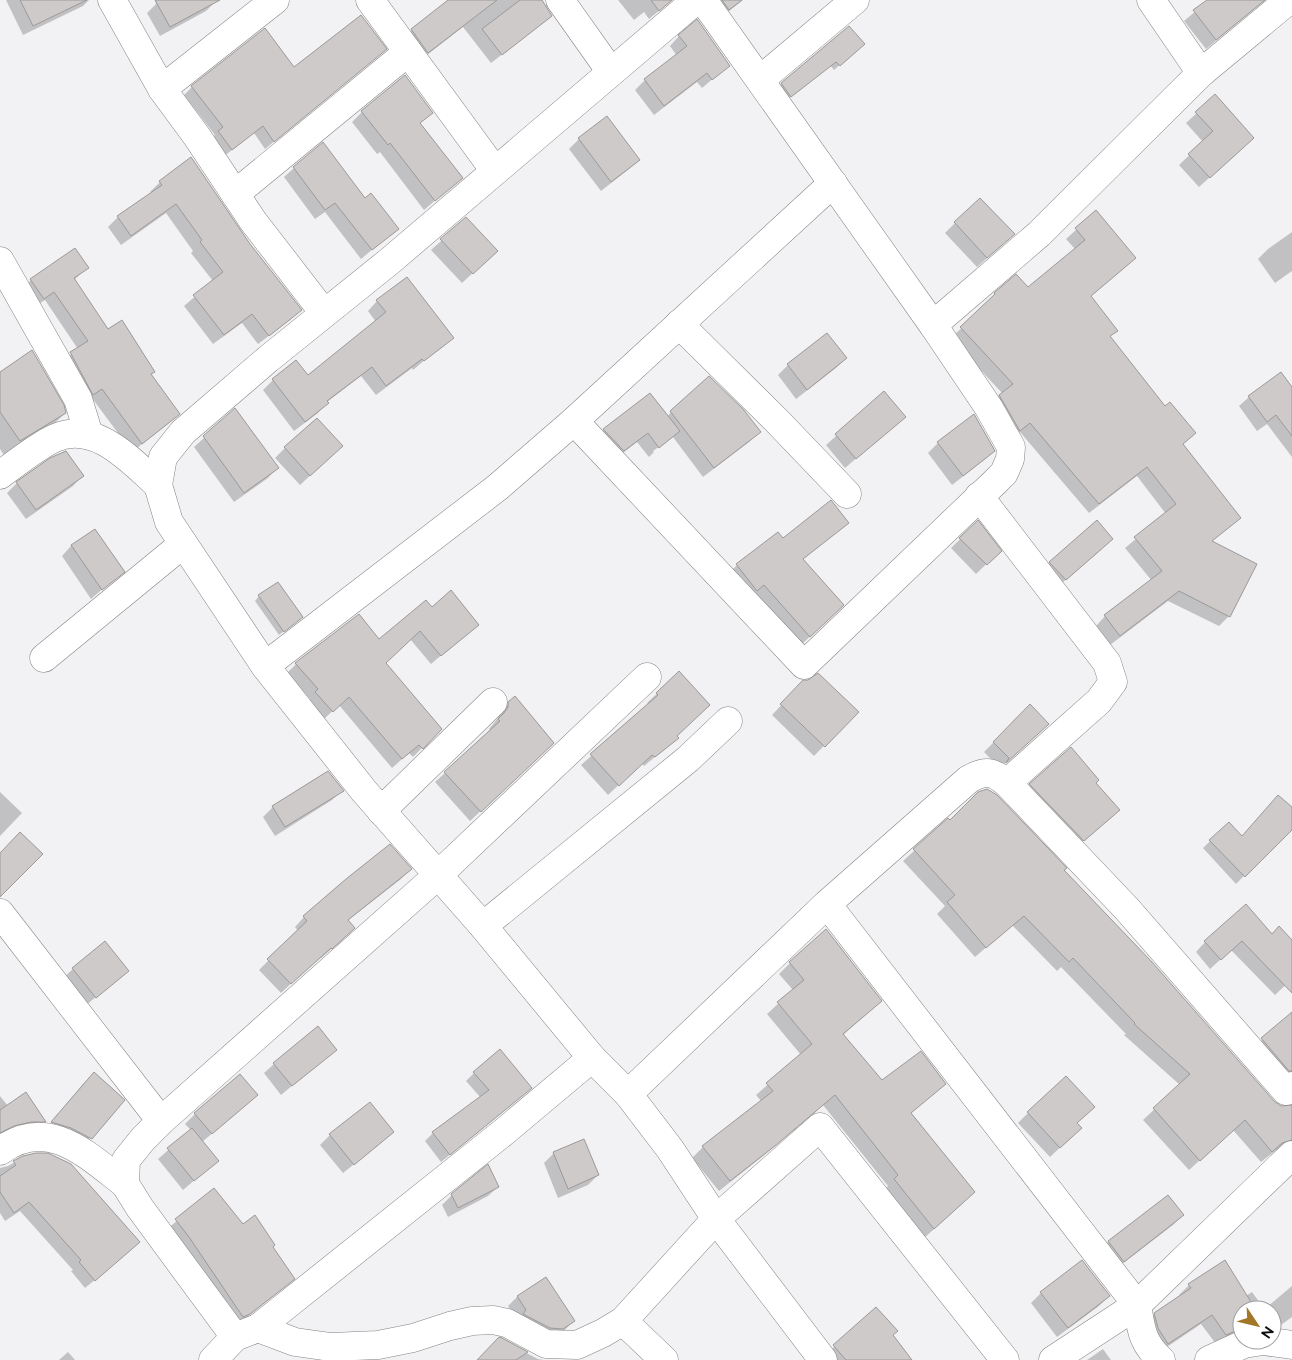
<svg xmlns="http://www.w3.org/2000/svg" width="1292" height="1360" font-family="Raleway,sans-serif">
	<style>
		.shadow { fill: #0003 }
		.building { fill: #cdcac9; stroke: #9c9998 }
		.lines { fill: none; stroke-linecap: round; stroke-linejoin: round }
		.minor-casing { stroke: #838385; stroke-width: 29 }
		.minor { stroke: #fff; stroke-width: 28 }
	</style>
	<rect width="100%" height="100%" fill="#f2f2f4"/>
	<g class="shadow">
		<polygon points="6,0 89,0 83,6 23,35"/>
		<polygon points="155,0 215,0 216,1 206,11 160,36 147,13 156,4"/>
		<polygon points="450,0 539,0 550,15 540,25 491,63 463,27 418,62 402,40 412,30"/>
		<polygon points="618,0 672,0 649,19 644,12 634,20"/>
		<polygon points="705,0 743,0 719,19"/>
		<polygon points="1209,0 1265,0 1206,49 1184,21"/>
		<polygon points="679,36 729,65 702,88 697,82 654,115 635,90 645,80 677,56 670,46"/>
		<polygon points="858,48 834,70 830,65 786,100 777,88 782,84"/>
		<polygon points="385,49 265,149 254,133 223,157 210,140 215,135 184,95 192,87 294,69"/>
		<polygon points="1215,96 1253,138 1199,187 1179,165 1203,142 1186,123"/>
		<polygon points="362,112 431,112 419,124 461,178 424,210 380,152 377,154 352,122"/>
		<polygon points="579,139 639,159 629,169 601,191 569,149"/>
		<polygon points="294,168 364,200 397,229 361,259 325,212 315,219 284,177"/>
		<polygon points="160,182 249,244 300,310 290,320 258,344 242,323 213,344 184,306 213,281 191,253 193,251 166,213 121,245 108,227 118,217 152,194 150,192"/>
		<polygon points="1096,212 1135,258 1090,297 1116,330 1109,337 1165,408 1195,433 1182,445 1240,518 1211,542 1255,564 1229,616 1219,626 1168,601 1110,645 1096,626 1105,616 1152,581 1125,548 1166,514 1137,476 1089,513 1020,432 1010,440 990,405 1002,393 951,338 986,305 1028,289 1075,249 1066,239"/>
		<polygon points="466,219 487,260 462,283 431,250"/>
		<polygon points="955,223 1003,244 977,267 945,233"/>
		<polygon points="1292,232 1292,271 1275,283 1258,259 1268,249"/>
		<polygon points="87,268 74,280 108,330 150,375 179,414 169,423 132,452 92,398 61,363 78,349 45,300 34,307 22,289 31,280"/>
		<polygon points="377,301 452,337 413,370 412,368 376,395 361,376 327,402 318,413 294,431 263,390 273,380 307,377 376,322 368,311"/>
		<polygon points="846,358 836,368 796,399 778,375 788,365"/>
		<polygon points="0,373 65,413 50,428 4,455 0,449"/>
		<polygon points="1281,374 1292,389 1292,457 1267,424 1257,431 1239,406 1249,397"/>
		<polygon points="884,393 894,426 845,468 826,445"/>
		<polygon points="650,395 667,417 671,412 759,432 749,442 703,477 673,437 653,451 654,452 649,457 637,442 614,460 594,440 604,430"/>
		<polygon points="235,410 277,468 268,478 234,502 194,447"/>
		<polygon points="974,416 993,451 984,460 952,485 928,453 938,443"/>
		<polygon points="285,448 331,456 300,485 275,458"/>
		<polygon points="82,476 73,486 26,519 7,493 17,483"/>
		<polygon points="978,522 1000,551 976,574 951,548"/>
		<polygon points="847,523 802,560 843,605 801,645 728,574 737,565 783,540"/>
		<polygon points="94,530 123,571 91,599 62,556 71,546"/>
		<polygon points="1102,549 1055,589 1040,572 1050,562"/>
		<polygon points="259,596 296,622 279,635 255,601"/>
		<polygon points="431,608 478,624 431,664 410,639 384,663 441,729 413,757 409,753 392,768 339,705 323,720 307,702 310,699 287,673 296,664 379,641"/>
		<polygon points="679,673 676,736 667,747 644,766 642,763 608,795 581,765 649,705 647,703"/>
		<polygon points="804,681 857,712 814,756 772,715"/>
		<polygon points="509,703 543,753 470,821 435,782 491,731 489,729 498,718 499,713"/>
		<polygon points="1030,706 1038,734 1000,768 984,752"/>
		<polygon points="1095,783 1108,819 1073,850 1021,795 1030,785"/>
		<polygon points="342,790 332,800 275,836 263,817 273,807"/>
		<polygon points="0,792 22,813 0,836"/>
		<polygon points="1292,809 1292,827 1236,884 1203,848 1210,841 1242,837"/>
		<polygon points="948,820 1063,871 1274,1103 1281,1107 1292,1106 1292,1150 1276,1150 1261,1162 1233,1130 1189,1170 1143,1120 1180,1085 1124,1035 1126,1034 1061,967 1057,971 1012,925 975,957 937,914 945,906 903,861"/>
		<polygon points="410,869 401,879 347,921 344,938 321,958 320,956 281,993 259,970 298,931 295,927 304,917"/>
		<polygon points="1272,936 1292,942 1292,979 1275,995 1231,950 1210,969 1196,952 1205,942"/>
		<polygon points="790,963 881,1001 843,1035 910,1114 963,1203 923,1239 884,1190 888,1186 823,1105 763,1156 719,1191 692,1158 703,1147 761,1101 756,1095 801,1055 767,1014 793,990 779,974"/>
		<polygon points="73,969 127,971 85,1006 63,978"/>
		<polygon points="1292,1014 1292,1085 1251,1050"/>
		<polygon points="335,1050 281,1095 264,1073 274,1064"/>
		<polygon points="474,1073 523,1095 441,1162 425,1141 433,1133 481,1098 466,1081"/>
		<polygon points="84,1083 123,1100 81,1148 43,1132"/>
		<polygon points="0,1096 8,1106 44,1122 35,1130 0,1136"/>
		<polygon points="246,1105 202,1142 217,1161 183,1190 158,1159 191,1130 185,1124 195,1114"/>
		<polygon points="1028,1113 1076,1123 1070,1138 1050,1157 1018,1123"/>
		<polygon points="330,1135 383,1141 343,1173 320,1145"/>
		<polygon points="583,1140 598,1175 588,1185 558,1198 544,1163 554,1153"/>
		<polygon points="24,1157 130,1251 85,1288 71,1271 73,1270 20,1211 5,1221 0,1213 0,1168 8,1166"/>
		<polygon points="498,1187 488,1196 448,1217 442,1205 452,1195"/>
		<polygon points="214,1190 242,1225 271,1247 293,1279 283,1288 239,1324 166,1230"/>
		<polygon points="1168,1196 1183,1215 1173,1225 1113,1271 1099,1252 1108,1242"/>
		<polygon points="1189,1285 1246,1296 1252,1292 1265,1310 1242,1310 1242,1336 1216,1344 1201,1324 1158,1353 1145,1324 1155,1314 1181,1297 1179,1295"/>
		<polygon points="1292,1286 1292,1317 1281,1325 1272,1313 1272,1310 1270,1310 1267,1307"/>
		<polygon points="1041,1293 1109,1296 1099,1306 1057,1337 1031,1303"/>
		<polygon points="518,1296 573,1321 564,1331 552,1338 517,1321 508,1306"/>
		<polygon points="876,1309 892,1335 911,1360 827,1360 824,1356"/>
		<polygon points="499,1339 538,1359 544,1360 478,1360"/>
		<polygon points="1103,1349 1111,1360 1087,1360"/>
		<polygon points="68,1352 75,1360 59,1360"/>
	</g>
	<g class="building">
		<polygon points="20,0 87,0 33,26"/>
		<polygon points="155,0 220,0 170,27"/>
		<polygon points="448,0 497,0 428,53 411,29"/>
		<polygon points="520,0 542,0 552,16 502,55 482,29"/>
		<polygon points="651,0 672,0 659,11"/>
		<polygon points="722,0 742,0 729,10"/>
		<polygon points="1207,0 1265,0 1216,40 1193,10"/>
		<polygon points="361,15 387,49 274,142 263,126 232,150 218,131 223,127 191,86 265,28 294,67"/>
		<polygon points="697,19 730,66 712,80 707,73 664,106 644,79 687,46 678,35"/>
		<polygon points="849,26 865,44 840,66 836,62 791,97 781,83"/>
		<polygon points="405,75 433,113 420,123 463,178 435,201 390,143 388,145 361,111"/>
		<polygon points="1215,94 1254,138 1210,178 1188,154 1213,131 1195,112"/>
		<polygon points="607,116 640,160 611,182 578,138"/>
		<polygon points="323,142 365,198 371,193 399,229 372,250 335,203 325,210 293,167"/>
		<polygon points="191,157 250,244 302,310 269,336 252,314 224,335 193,295 223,272 200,242 202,240 176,204 131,236 117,216 162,185 159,181"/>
		<polygon points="980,198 1015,234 987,258 954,222"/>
		<polygon points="1096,210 1136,258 1091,296 1118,331 1110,336 1165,406 1170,402 1196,433 1183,444 1241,518 1212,541 1257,564 1230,617 1179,591 1120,636 1104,615 1162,571 1134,537 1176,504 1147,467 1099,504 1030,423 1020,431 999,395 1013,384 960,327 995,294 994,293 1016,274 1028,287 1085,240 1075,228"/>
		<polygon points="466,217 498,251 473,274 440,239"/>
		<polygon points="75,248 89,268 74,278 108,329 122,320 155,372 151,374 180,414 142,444 102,389 93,395 70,352 88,341 54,292 44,299 30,279"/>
		<polygon points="407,277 454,338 424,361 422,359 386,386 372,367 327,401 329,403 305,422 272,379 296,360 308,375 386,312 376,300"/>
		<polygon points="827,333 847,358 807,390 787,364"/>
		<polygon points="32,350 64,405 66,413 20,441 0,412 0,372"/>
		<polygon points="1281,372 1292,387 1292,436 1276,415 1267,422 1248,396"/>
		<polygon points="709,376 743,409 761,432 714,468 670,411"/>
		<polygon points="884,391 906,417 856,459 835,434"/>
		<polygon points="650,393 680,431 659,448 648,433 624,451 603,429"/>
		<polygon points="235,408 279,468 244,493 203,436"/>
		<polygon points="974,414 995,451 963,476 937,442"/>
		<polygon points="317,418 343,446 310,476 284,447"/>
		<polygon points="66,451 84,476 36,510 16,482 50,458"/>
		<polygon points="831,500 849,523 803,559 844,605 810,637 764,585 757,591 736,564 778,532 783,538"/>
		<polygon points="978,520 1002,551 987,565 959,538"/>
		<polygon points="1097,520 1113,539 1066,580 1049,562"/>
		<polygon points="95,529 125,572 102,590 71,545"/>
		<polygon points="278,582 303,617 284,632 258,595"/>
		<polygon points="451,590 479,625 441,656 420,631 386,663 442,729 423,749 419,745 402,759 349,697 333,712 315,692 318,689 295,663 359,614 379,639 426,600 432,607"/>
		<polygon points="679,671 710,705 677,736 679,738 655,757 652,755 619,786 590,754 658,695 656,693"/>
		<polygon points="818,673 859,712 825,747 780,704 803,680 808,680"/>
		<polygon points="515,696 554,743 481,812 444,772 500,721 498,719 504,713 508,707 508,702"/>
		<polygon points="1030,704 1049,724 1006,763 1009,758 993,742"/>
		<polygon points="1071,747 1099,780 1096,783 1120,810 1084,841 1029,784"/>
		<polygon points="328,771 344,791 285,827 272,806"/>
		<polygon points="987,789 997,795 1067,868 1064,870 1151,961 1274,1101 1281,1106 1292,1105 1292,1140 1282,1143 1272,1152 1245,1120 1200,1161 1153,1108 1190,1074 1134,1024 1135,1023 1073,958 1069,962 1024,916 986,948 947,902 955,895 913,849 948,818 950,820 978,792"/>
		<polygon points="1278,795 1292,807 1292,830 1245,877 1209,840 1229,822 1242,836"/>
		<polygon points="20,832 43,854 0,897 0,853"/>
		<polygon points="390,844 412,869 348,920 355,928 332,949 331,948 291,984 267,959 307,921 303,916 346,879"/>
		<polygon points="1246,904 1272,934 1279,926 1292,940 1292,993 1242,941 1221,960 1204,941"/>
		<polygon points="826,929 882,1001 843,1034 882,1080 921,1051 946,1084 911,1113 975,1192 934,1229 894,1179 898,1175 835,1095 776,1145 730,1181 702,1146 773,1091 766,1083 812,1044 777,1002 804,980 789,962"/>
		<polygon points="105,941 129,971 96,998 72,968"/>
		<polygon points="1292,1012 1292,1071 1289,1071 1261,1038"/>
		<polygon points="318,1026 337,1050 292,1086 273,1063"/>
		<polygon points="500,1049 532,1088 450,1155 432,1132 489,1090 473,1072"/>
		<polygon points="94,1072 125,1100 92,1139 71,1128 51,1122"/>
		<polygon points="240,1074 258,1095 212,1134 194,1113"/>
		<polygon points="1066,1076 1095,1107 1077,1123 1082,1128 1060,1148 1027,1112"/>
		<polygon points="26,1092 46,1122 31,1122 14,1126 0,1133 0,1110"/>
		<polygon points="370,1102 394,1132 354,1165 329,1134"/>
		<polygon points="192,1128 219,1161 194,1181 167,1148"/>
		<polygon points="584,1139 599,1175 568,1189 553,1152"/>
		<polygon points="36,1153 48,1153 71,1164 140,1242 95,1281 79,1262 81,1260 29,1202 14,1213 0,1192 0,1176 16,1165 13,1161 23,1156"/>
		<polygon points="488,1164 499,1187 458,1208 451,1194"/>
		<polygon points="214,1188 243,1224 255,1215 275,1245 273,1247 295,1279 250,1314 243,1317 189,1237 175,1219"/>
		<polygon points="1168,1195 1184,1215 1124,1262 1108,1241"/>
		<polygon points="1082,1260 1110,1296 1068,1328 1040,1292"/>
		<polygon points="1225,1260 1256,1310 1242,1310 1242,1328 1226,1335 1212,1315 1168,1344 1158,1328 1154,1313 1191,1288 1188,1284"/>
		<polygon points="546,1277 575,1321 563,1329 550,1328 523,1314 526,1310 517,1296"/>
		<polygon points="876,1307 898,1331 893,1335 912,1360 846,1360 833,1345"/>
		<polygon points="499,1337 502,1338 528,1352 516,1360 477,1360"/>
	</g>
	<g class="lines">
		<defs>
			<g id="minor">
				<polyline points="112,0 162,89 198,138 253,221 324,313"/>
				<polyline points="370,0 495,171"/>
				<polyline points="560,0 611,72"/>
				<polyline points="703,0 933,325 1039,234 1201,73 1289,0"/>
				<polyline points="1151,0 1201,73"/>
				<polyline points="760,80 855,0"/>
				<polyline points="162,89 275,0"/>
				<polyline points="235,194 408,52"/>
				<polyline points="0,261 78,399 89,435"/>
				<polyline points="679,324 778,422 847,494"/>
				<polyline points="574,421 804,665 994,483 1004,473 1010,459 1011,447 989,408 933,325"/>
				<path d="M0 475C15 464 39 445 55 438 95 420 131 461 158 485"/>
				<polyline points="979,496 1107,663 1113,682 1099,701 1007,783"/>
				<polyline points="44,658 183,544"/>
				<polyline points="265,666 498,487 574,421 833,183"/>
				<polyline points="381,811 493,702"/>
				<path d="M827 904 1137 1305C1141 1329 1142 1343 1161 1360"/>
				<polyline points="0,913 161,1121"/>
				<polyline points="483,926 688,759 728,721"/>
				<path d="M628 1094 827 904 969 779C986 770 992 771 1007 783L1127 909 1286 1091 1292 1086"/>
				<path d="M0 1151C48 1115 87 1155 125 1184"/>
				<polyline points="258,1328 505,1131 592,1058"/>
				<polyline points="235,1337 140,1208 125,1184 126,1160 143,1139 161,1121 437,876 647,677"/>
				<polyline points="213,1360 235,1337 258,1328 295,1342 331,1347 378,1345 413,1338 450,1326 472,1321 493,1320 507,1323 546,1344 577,1345 603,1333 623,1321"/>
				<polyline points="664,1360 623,1321 716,1219 670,1149 628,1094 592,1058 483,926 364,791 265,666 169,522 158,485 163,457 183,432 268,359 391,260 696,0"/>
				<polyline points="823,1360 716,1219 820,1127 1005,1360"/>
				<polyline points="1053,1360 1137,1305 1292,1155"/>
				<polyline points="1209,1360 1244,1344 1263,1341 1292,1345"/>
			</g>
		</defs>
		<use href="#minor" class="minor-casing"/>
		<use href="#minor" class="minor"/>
	</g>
	<g transform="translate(1257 1325) rotate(125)"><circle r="24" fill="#ffffff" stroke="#9e9e9f"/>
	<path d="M0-4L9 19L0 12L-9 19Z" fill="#a27728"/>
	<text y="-8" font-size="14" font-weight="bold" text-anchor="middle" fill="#0d0d0e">N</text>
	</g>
</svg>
